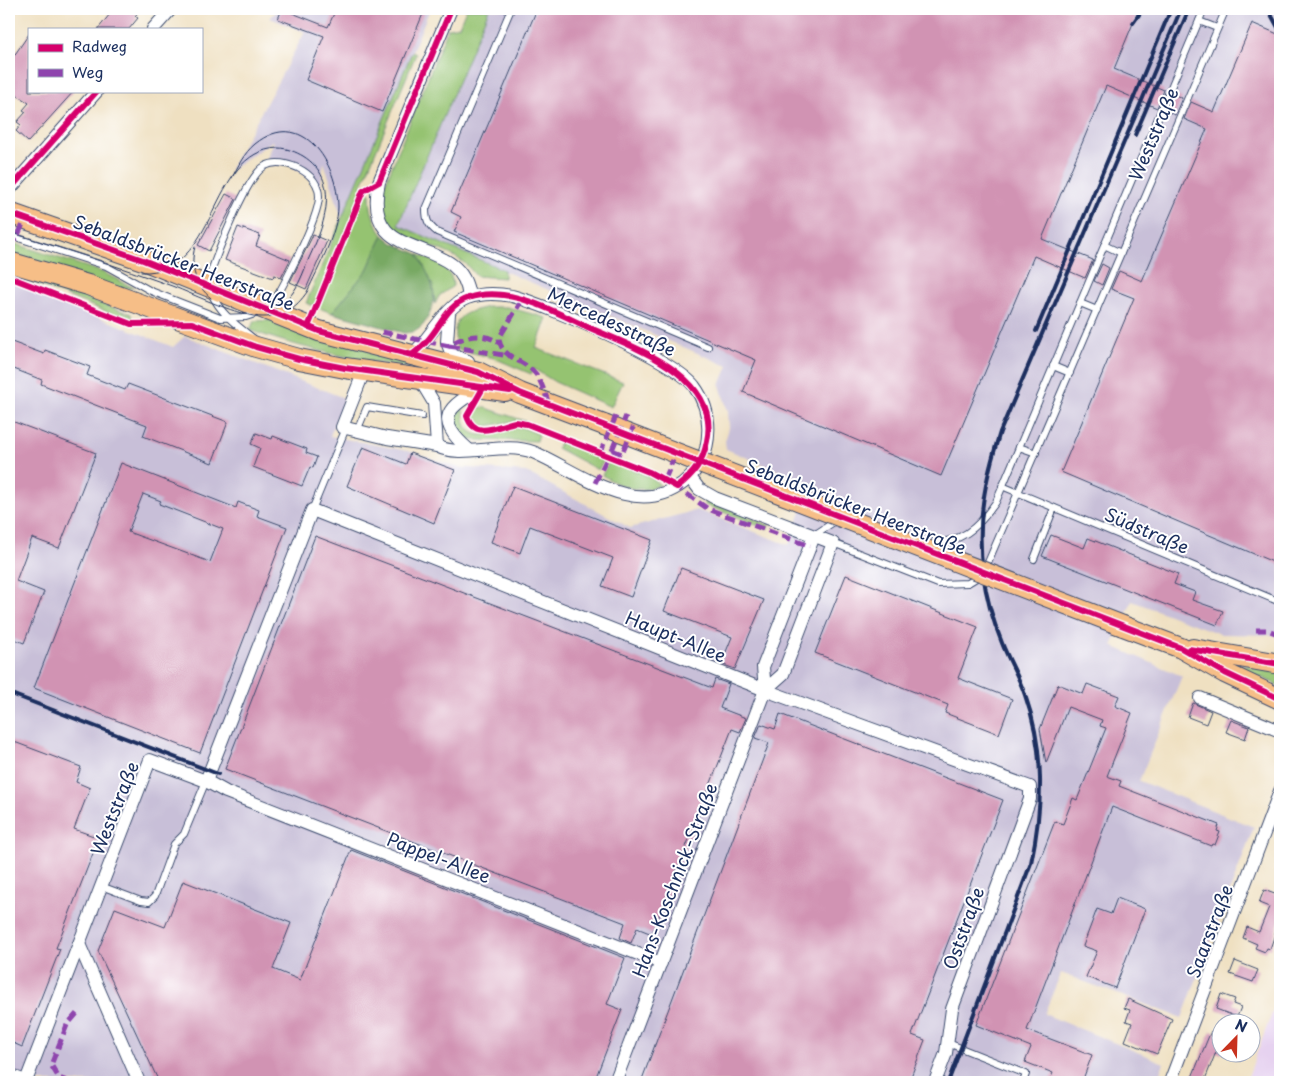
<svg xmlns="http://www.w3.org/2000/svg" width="1289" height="1091" font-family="'Playpen Sans',sans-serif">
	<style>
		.built { fill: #e6d2f0 }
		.industrial { fill: #c8bfd8 }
		.green { fill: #95c371; stroke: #587968 }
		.forest { fill: #78a963; stroke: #4a6c60 }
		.building { fill: #d193b3; fill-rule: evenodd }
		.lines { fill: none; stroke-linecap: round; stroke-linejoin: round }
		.lane-casing { stroke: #3b4a6d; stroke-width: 8 }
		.street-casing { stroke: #3b4a6d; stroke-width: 14 }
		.primary-casing { stroke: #3b4a6d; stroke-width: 22 }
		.lane { stroke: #fff; stroke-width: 6 }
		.street { stroke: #fff; stroke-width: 12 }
		.primary { stroke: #f6be87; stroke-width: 20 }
		.tram { stroke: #1b2f5e; stroke-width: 1 }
		.rail { stroke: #1b2f5e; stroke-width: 4 }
		.primary-bridge-casing { stroke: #3b4a6d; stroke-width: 22; stroke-linecap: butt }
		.primary-bridge { stroke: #f6be87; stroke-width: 20 }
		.quiet { stroke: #8e44ad; stroke-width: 5; stroke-dasharray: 10 5; stroke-linecap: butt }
		.cycleway-casing { stroke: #fff; stroke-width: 9 }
		.cycleway { stroke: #d6006c; stroke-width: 6 }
		.labels { text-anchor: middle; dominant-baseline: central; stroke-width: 4; stroke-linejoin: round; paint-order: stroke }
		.street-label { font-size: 18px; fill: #1b2f5e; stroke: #fff }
	</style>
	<rect width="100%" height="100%" fill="#fff"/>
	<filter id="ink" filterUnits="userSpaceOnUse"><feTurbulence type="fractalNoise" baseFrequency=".02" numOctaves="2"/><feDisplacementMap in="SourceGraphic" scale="10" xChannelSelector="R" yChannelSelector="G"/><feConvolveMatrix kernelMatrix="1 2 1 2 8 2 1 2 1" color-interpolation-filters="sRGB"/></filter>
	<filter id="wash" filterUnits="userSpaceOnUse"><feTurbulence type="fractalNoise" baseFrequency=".0096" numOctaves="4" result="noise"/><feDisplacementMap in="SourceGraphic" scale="20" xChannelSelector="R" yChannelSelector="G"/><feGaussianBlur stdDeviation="1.12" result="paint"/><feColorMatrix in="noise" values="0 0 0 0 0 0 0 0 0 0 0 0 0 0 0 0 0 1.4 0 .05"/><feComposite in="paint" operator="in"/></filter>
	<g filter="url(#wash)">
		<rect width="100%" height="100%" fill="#efe0c1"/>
		<polygon class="built" points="1280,992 1280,1082 1246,1082"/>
		<g class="industrial">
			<polygon points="279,9 430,9 342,218 324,162 319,198 316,183 289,164 265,166 274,140 229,171 305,32 270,18"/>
			<polygon points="489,9 1280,9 1280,631 1277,630 1275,635 1220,634 1132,601 1112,646 1182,676 1139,781 1254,827 1182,1018 1061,973 1044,1014 1164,1063 1156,1082 9,1082 9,281 173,347 185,336 344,398 330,436 413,452 456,467 526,472 630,528 697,510 789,545 811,484 726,449 725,441 729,428 728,412 720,385 728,366 398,226"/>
		</g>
		<g class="green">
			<path d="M466 9H489L398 225 504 270V278L476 276C472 271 468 266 463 262 429 237 377 246 383 189L448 28 459 26Z"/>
			<path d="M412 52 416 54 361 187 370 193C370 210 373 221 383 235L367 270 332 313 306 303Z"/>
			<polygon points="16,244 102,272 134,288 116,288 9,256 9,252"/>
			<path d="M418 254C434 262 452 266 453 286L439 296 435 304 433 286Z"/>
			<polygon points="9,270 69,288 91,300 131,314 134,320 130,321 9,273"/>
			<path d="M488 307H507L547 318 536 348 623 382 611 407 555 382 534 369 531 374 494 358 457 349C450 318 460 313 488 307Z"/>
			<path d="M274 320 456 374C387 365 315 354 250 330L254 321Z"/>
			<path d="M461 407C466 413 462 422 468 429 482 444 502 426 517 427 524 427 532 432 539 434L537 441 470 440 457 431 454 420 456 412Z"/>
			<path d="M479 407 486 408 528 422C510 418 496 427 478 426L472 420V412Z"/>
			<polygon points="560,442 605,459 598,470 557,448"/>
			<path d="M610 461 649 476 660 485C639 494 621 487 602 475Z"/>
			<polygon points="704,499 769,525 767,529 705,505"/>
			<polygon points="1232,664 1280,669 1280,686"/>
		</g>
		<path class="forest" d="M383 235 393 243 418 254C429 278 441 291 428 317 422 329 417 332 404 333L332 313 367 270Z"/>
		<g id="blocks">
			<g class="building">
				<polygon points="114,9 141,9 135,16 138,18 129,29 98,29"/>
				<polygon points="282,9 328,27 336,9 425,9 382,112 306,80 324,36 278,19"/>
				<polygon points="537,9 1139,9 1114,69 1164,90 1157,108 1106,86 1042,239 1093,260 1085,278 1034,256 941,476 743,392 756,360 454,232 461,217 451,212"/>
				<polygon points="1252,23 1280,35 1280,565 1061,472 1134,298 1111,289 1119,271 1142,281 1207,129 1184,119 1191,102 1214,112"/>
				<polygon points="29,34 29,91 74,91 28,142 16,131 21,125 17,122 26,112 23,110 29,103 9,90 9,63"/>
				<polygon points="1173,94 1182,98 1175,115 1166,111"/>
				<polygon points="226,194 236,199 209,251 198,245"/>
				<polygon points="238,227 260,235 256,246 290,260 281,278 274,275 273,278 225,260"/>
				<polygon points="313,235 327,241 306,289 290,282"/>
				<polygon points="1102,264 1109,268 1102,285 1094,281"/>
				<polygon points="9,341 44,354 45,350 90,367 87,375 125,390 128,384 228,422 212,463 143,436 147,425 41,384 42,380 9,367"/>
				<polygon points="9,420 96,453 59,548 32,538 16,581 44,592 24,643 9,637"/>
				<polygon points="256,433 272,439 273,436 307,449 306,453 317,457 313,468 310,467 302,486 253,467 260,448 251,444"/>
				<polygon points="363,447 406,464 410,453 455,470 434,523 347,486"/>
				<path d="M121 463 236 508 238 502 259 510 257 516 287 527 200 753 34 688ZM143 494 161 501 159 504 223 529 210 562 128 532Z"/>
				<polygon points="513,486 652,540 631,597 602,586 613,558 530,526 520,553 491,542"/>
				<polygon points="1051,535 1084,548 1088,538 1178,574 1174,584 1195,592 1192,600 1223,611 1217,625 1042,556"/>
				<polygon points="315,536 712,688 715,679 729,684 720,708 746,718 740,732 732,729 652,934 637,928 631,943 620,938 625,923 225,769"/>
				<polygon points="681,568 764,600 735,669 721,664 732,637 664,611"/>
				<polygon points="846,575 978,627 958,678 1012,699 999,734 945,713 948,705 815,653"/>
				<polygon points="1058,684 1083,694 1087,684 1119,696 1115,706 1132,713 1107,776 1121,781 1119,786 1219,825 1217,831 1220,832 1215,845 1212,844 1211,846 1112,807 1027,1030 1092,1055 1082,1082 1049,1082 1053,1073 1025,1062 1031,1047 976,1025 1055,821 1063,824 1073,798 1077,800 1106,728 1100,726 1102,720 1068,707 1046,763 1040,729"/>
				<polygon points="1193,703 1211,711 1206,724 1188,717"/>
				<polygon points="780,714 1003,800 912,1035 925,1040 909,1082 641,1082 769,743 755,738 761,724 775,729"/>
				<polygon points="1231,720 1249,727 1245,739 1226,732"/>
				<polygon points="9,740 81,767 76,782 90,788 74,829 99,838 56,948 60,949 22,1047 9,1041"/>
				<polygon points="351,850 625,958 607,1004 622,1010 594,1082 159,1082 98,951 115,908 165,927 183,881 291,923 273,969 300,980"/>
				<polygon points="1264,890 1280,896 1280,919 1270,949 1267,948 1265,952 1255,948 1257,944 1243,938 1247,927 1259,932 1269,907 1259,903"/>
				<polygon points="1117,898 1145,909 1115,988 1086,977 1097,951 1083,946 1097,909 1111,914"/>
				<polygon points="1235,961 1258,970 1253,982 1230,974"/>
				<polygon points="1221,994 1235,999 1233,1004 1241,1007 1237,1017 1216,1009"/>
				<polygon points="1128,999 1172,1019 1157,1054 1125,1041 1132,1023 1126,1021 1130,1010 1124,1008"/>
				<polygon points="1211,1031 1222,1035 1222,1054 1216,1052 1204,1082 1190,1082"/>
			</g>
		</g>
	</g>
	<g filter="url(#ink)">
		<use href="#blocks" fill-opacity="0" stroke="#3b4a6d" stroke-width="1"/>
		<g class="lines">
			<defs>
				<g id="lane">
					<path d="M511 9 426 209C426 220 428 225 437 232L708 347"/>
					<polyline points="1199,21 1217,28"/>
					<polyline points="9,235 106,266 151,291 220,318 246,317 261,312"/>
					<polyline points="1104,245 1121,253"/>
					<path d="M207 284C214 261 246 176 265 166 276 160 288 164 298 168 310 174 319 183 319 197 319 217 282 290 270 307"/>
					<path d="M211 293C221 314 235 324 253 338"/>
					<polyline points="1080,303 1097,310"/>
					<polyline points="1053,366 1070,373"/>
					<polyline points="357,431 367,407 422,416"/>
					<polyline points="1019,447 1036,453"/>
					<polyline points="1002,486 1280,602"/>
					<polyline points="312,510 346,428"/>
					<polyline points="814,535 837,520"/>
					<path d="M927 542C960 545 978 528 996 502L1204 9"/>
					<polyline points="833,543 938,584 968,583 983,574 1226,9"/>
					<polyline points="1034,559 1054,508"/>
					<polyline points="101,886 141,901 149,902 155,896 174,844 184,834 206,781"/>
					<polyline points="948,1043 1026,1074 1023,1082"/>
				</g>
				<g id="street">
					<path d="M451 9 379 182C360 270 462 229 469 297"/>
					<polyline points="153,29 171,9"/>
					<polyline points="9,190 97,91"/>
					<polyline points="449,313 447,342 452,355 468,361"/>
					<path d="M364 371 342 427 387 438 437 446C461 459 505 441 533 452 578 471 635 520 683 483 694 474 702 463 706 449 711 427 708 405 694 386 673 359 547 305 512 296 497 293 481 293 467 298 447 305 430 338 413 354"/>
					<polyline points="419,378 434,403 437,446"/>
					<path d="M468 449C433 419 448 406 481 389"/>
					<polyline points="690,477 699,489 715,498 833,543 783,674 765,690"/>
					<polyline points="1200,698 1280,731"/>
					<polyline points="206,781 226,792 661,963"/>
					<polyline points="79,944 139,1082"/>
					<polyline points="9,1075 28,1082"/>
					<polyline points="26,1081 150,760 206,781 312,510 765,690 1030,787 1030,799 952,1009 946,1053 935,1082"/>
					<polyline points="615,1082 765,690 763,667 814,536"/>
					<polyline points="1170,1082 1280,791"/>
				</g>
				<g id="primary">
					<polyline points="9,213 143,260 319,331 478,372 520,393 604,425"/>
					<polyline points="9,262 88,285 256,347 299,359 345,368 505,391"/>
					<polyline points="1123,626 1181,648 1225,673 1280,699"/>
					<polyline points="1193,649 1280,664"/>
				</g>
			</defs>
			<use href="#lane" class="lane-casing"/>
			<use href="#street" class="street-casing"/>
			<use href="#primary" class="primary-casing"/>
			<use href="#lane" class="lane"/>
			<use href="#street" class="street"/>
			<use href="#primary" class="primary"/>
			<g class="tram">
				<path d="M9 232C64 249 118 266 172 286 195 295 241 317 263 317 283 317 296 308 307 292 318 269 338 231 338 207 338 164 302 106 255 144 244 153 238 166 232 178"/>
				<path d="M195 247C189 267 196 286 211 298"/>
				<path d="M141 272C220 276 207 151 278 148 287 148 296 152 303 156 342 180 324 226 309 258 300 281 293 304 266 312"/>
			</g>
			<g class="rail">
				<polyline points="1268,9 1280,31"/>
				<polyline points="1133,23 1143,9"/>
				<polyline points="1135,135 1189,9"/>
				<polyline points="1036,331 1171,9"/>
				<polyline points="9,693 218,774"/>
				<path d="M948 1082 1031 863C1043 806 1045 751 1025 695 1019 677 1009 661 1002 643 993 621 986 597 983 573 976 522 985 480 1000 432L1181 9"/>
			</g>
			<defs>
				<polyline id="primary-bridge" points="604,425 1123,626"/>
			</defs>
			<use href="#primary-bridge" class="primary-bridge-casing"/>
			<use href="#primary-bridge" class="primary-bridge"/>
			<g class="quiet">
				<polyline points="9,246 17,237 26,218"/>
				<path d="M522 300 499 338C500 357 523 360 534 372 541 379 545 394 549 404"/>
				<path d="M382 332 449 346C462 335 486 332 499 343"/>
				<polyline points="449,346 509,356"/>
				<polyline points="612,450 622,454 635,423"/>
				<polyline points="612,450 626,416"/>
				<polyline points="600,453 616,416"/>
				<polyline points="665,479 673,460"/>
				<polyline points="595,483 608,456"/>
				<polyline points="674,485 708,509 810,546"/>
				<polyline points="1256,630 1268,630 1280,635"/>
				<polyline points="70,1082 59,1078 51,1065 67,1025 80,1010"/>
			</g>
			<defs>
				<g id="cycleway">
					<polyline points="9,190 97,91"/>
					<polyline points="9,213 143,260 319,331 478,372 520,393 1181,648 1225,673 1280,699"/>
					<polyline points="9,277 131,324 192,323 256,347 299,359 345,368 510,391"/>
					<polyline points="308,327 363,191 379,182 451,9"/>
					<path d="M413 354C418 350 423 346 427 341 441 326 447 305 468 298 508 284 554 312 590 328 636 348 721 377 707 441 703 462 694 474 677 487L649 472 527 424C523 424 519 422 515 422 499 425 475 441 467 416L483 388"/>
					<polyline points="1189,649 1280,664"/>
				</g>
			</defs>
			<use href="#cycleway" class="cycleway-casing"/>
			<use href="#cycleway" class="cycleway"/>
		</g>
	</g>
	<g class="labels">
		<g class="street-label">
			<text transform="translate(1153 134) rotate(-67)">Weststraße</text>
			<text transform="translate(184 262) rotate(21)">Sebaldsbrücker Heerstraße</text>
			<text transform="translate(612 321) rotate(25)">Mercedesstraße</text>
			<text transform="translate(856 506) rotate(21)">Sebaldsbrücker Heerstraße</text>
			<text transform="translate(1147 530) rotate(23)">Südstraße</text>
			<text transform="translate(676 636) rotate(22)">Haupt-Allee</text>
			<text transform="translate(114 808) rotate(-68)">Weststraße</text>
			<text transform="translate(439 857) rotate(21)">Pappel-Allee</text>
			<text transform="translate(674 880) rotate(-69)">Hans-Koschnick-Straße</text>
			<text transform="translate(963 928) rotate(-70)">Oststraße</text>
			<text transform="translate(1209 931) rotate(-69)">Saarstraße</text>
		</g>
	</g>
	<rect width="1289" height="1091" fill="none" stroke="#fff" stroke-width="30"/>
	<rect x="28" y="28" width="175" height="65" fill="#ffffff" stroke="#a4acbf"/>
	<rect x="38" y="44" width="25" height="8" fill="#d6006c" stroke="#a4acbf"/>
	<text x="72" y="52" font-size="15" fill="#1b2f5e">Radweg</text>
	<rect x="38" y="69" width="25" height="8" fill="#8e44ad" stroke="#a4acbf"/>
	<text x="72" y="78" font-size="15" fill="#1b2f5e">Weg</text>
	<g transform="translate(1236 1038) rotate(23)"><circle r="24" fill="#ffffff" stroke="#a4acbf"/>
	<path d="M0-4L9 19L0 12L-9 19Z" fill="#c8321e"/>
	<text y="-8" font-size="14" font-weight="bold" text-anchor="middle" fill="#1b2f5e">N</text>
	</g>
</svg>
